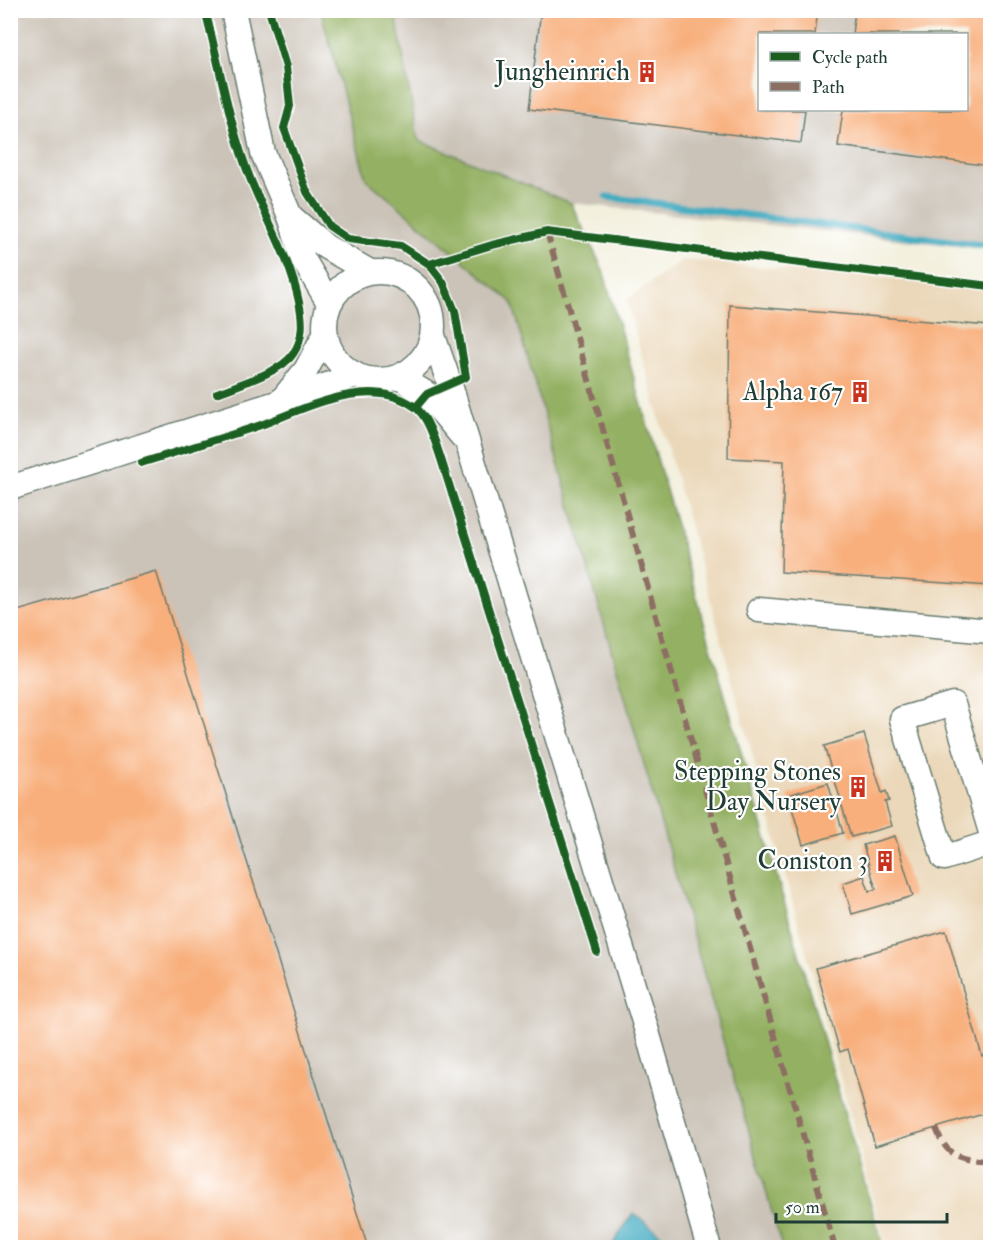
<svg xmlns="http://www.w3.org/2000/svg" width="1001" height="1258" font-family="'IM FELL Double Pica',serif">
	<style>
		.built { fill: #ebd8ba }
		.industrial { fill: #cbc3b8; fill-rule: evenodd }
		.forest { fill: #94b163; stroke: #5a774c; stroke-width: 1.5 }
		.water { fill: #42acc1; stroke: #30747a; stroke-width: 1.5 }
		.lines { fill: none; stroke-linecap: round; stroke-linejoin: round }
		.stream { stroke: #42acc1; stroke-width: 7 }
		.building { fill: #f8af7c }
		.minor-casing { stroke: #697c70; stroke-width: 27 }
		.minor { stroke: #fff; stroke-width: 24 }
		.quiet { stroke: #8d6e63; stroke-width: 6; stroke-dasharray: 12 6; stroke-linecap: butt }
		.cycleway-casing { stroke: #fff; stroke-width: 11 }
		.cycleway { stroke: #1b5e20; stroke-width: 8 }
		.labels { text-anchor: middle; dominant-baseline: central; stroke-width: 4.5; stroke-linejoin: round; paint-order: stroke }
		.poi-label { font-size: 26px; fill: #1f3d34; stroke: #fff; text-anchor: end }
	</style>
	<rect width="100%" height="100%" fill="#fff"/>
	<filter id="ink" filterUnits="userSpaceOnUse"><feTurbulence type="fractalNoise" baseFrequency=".0167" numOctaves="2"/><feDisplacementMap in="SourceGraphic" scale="12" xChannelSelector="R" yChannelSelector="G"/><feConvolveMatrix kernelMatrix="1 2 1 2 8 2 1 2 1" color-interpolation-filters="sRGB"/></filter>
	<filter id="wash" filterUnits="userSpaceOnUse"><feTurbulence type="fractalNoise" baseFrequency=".008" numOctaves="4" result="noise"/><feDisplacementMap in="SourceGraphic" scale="24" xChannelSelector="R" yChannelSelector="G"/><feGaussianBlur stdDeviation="1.35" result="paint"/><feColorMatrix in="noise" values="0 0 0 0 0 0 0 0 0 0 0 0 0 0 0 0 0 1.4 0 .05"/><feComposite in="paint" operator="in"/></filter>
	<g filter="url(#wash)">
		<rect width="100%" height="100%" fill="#f3f0de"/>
		<polygon class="built" points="682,260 990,287 990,1247 886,1247 709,595 626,300"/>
		<g class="industrial">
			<polygon points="10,11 321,11 366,179 512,302 782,1247 11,1247"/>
			<path d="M395 11H990V250L571 203 418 140ZM760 34H966V110H760Z"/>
		</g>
		<polygon class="forest" points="321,11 395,11 418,140 571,203 603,270 883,1247 782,1247 512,302 366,179"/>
		<polygon class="water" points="633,1213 668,1240 669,1247 611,1247"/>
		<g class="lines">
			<polyline class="stream" points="607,197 990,246"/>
		</g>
		<g id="blocks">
			<g class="building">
				<polygon points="541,10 818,10 815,34 760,34 760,110 805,110 801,143 529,109"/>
				<polygon points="855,10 990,10 990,166 838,146 843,110 966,110 966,34 852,34"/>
				<polygon points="730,305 990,326 990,586 781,572 784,461 728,458"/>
				<polygon points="156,571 368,1248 10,1248 10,613"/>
				<polygon points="864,734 882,793 886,791 889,801 885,802 892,826 851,837 842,806 836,808 843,833 803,845 788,795 828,783 834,803 841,801 824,746"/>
				<polygon points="895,836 913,896 852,914 843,883 864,876 869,891 876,889 863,845"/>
				<polygon points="946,931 982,1056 990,1053 990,1112 875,1146 848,1049 840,1052 816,968"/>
			</g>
		</g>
	</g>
	<g filter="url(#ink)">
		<use href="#blocks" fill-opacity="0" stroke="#697c70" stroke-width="1.5"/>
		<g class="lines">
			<defs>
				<g id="minor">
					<polyline points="233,10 263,153 290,216 303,259 329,303"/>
					<polyline points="290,216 326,247 370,272"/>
					<circle cx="379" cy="326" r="54"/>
					<polyline points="433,336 450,385 646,1028 709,1248"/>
					<polyline points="399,377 427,394 462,436"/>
					<polyline points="282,400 306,370 325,334"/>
					<polyline points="10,488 280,402 355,375"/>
					<polyline points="759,610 990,631"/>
					<polyline points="990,829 953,704 902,719 944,858 990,843"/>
				</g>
			</defs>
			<use href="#minor" class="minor-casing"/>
			<use href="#minor" class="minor"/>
			<g class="quiet">
				<polyline points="547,232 835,1248"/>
				<path d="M936 1128C948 1160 960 1158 990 1163"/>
			</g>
			<defs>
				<g id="cycleway">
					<path d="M205 10C220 66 229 125 250 178 266 219 290 258 299 302 303 320 304 338 293 354 282 372 237 385 217 393"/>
					<polyline points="269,10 286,67 290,106 284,128 307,192 329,226 348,239 401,246 429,264 443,282 455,311 466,377 427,394 416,407"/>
					<polyline points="429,264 492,245 547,232 990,286"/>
					<path d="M141 463C180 451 219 439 258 426 303 410 369 373 415 407 428 416 436 444 441 459L597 952"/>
				</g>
			</defs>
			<use href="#cycleway" class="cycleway-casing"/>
			<use href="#cycleway" class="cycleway"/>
		</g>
	</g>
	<defs>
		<symbol id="building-bare" viewBox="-9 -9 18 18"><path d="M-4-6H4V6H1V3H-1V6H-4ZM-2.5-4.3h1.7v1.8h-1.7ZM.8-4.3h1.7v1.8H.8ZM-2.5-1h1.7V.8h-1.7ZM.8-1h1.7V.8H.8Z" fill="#c8321e" stroke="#fff" stroke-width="2.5" paint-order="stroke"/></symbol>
	</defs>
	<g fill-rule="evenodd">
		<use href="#building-bare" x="632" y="57" width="30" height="30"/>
		<use href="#building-bare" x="845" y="377" width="30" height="30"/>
		<use href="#building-bare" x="843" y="772" width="30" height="30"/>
		<use href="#building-bare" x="870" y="846" width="30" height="30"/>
	</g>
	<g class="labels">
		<g class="poi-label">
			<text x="630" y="72">Jungheinrich</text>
			<text x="843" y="392">Alpha 167</text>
			<text x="841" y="772">Stepping Stones<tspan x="841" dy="30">Day Nursery</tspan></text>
			<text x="868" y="861">Coniston 3</text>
		</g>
	</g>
	<rect width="1001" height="1258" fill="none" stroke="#fff" stroke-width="36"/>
	<rect x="758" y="33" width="210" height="78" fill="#ffffff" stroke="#a5b1ae" stroke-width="1.5"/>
	<rect x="770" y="52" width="30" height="9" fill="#1b5e20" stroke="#a5b1ae" stroke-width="1.5"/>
	<text x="812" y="63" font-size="18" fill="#1f3d34">Cycle path</text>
	<rect x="770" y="82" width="30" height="9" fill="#8d6e63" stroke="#a5b1ae" stroke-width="1.5"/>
	<text x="812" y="93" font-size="18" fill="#1f3d34">Path</text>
	<path d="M776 1213v9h171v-9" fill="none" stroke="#1f3d34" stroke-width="3"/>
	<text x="785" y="1213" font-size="18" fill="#1f3d34" stroke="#ffffff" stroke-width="4.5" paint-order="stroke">50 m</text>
</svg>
